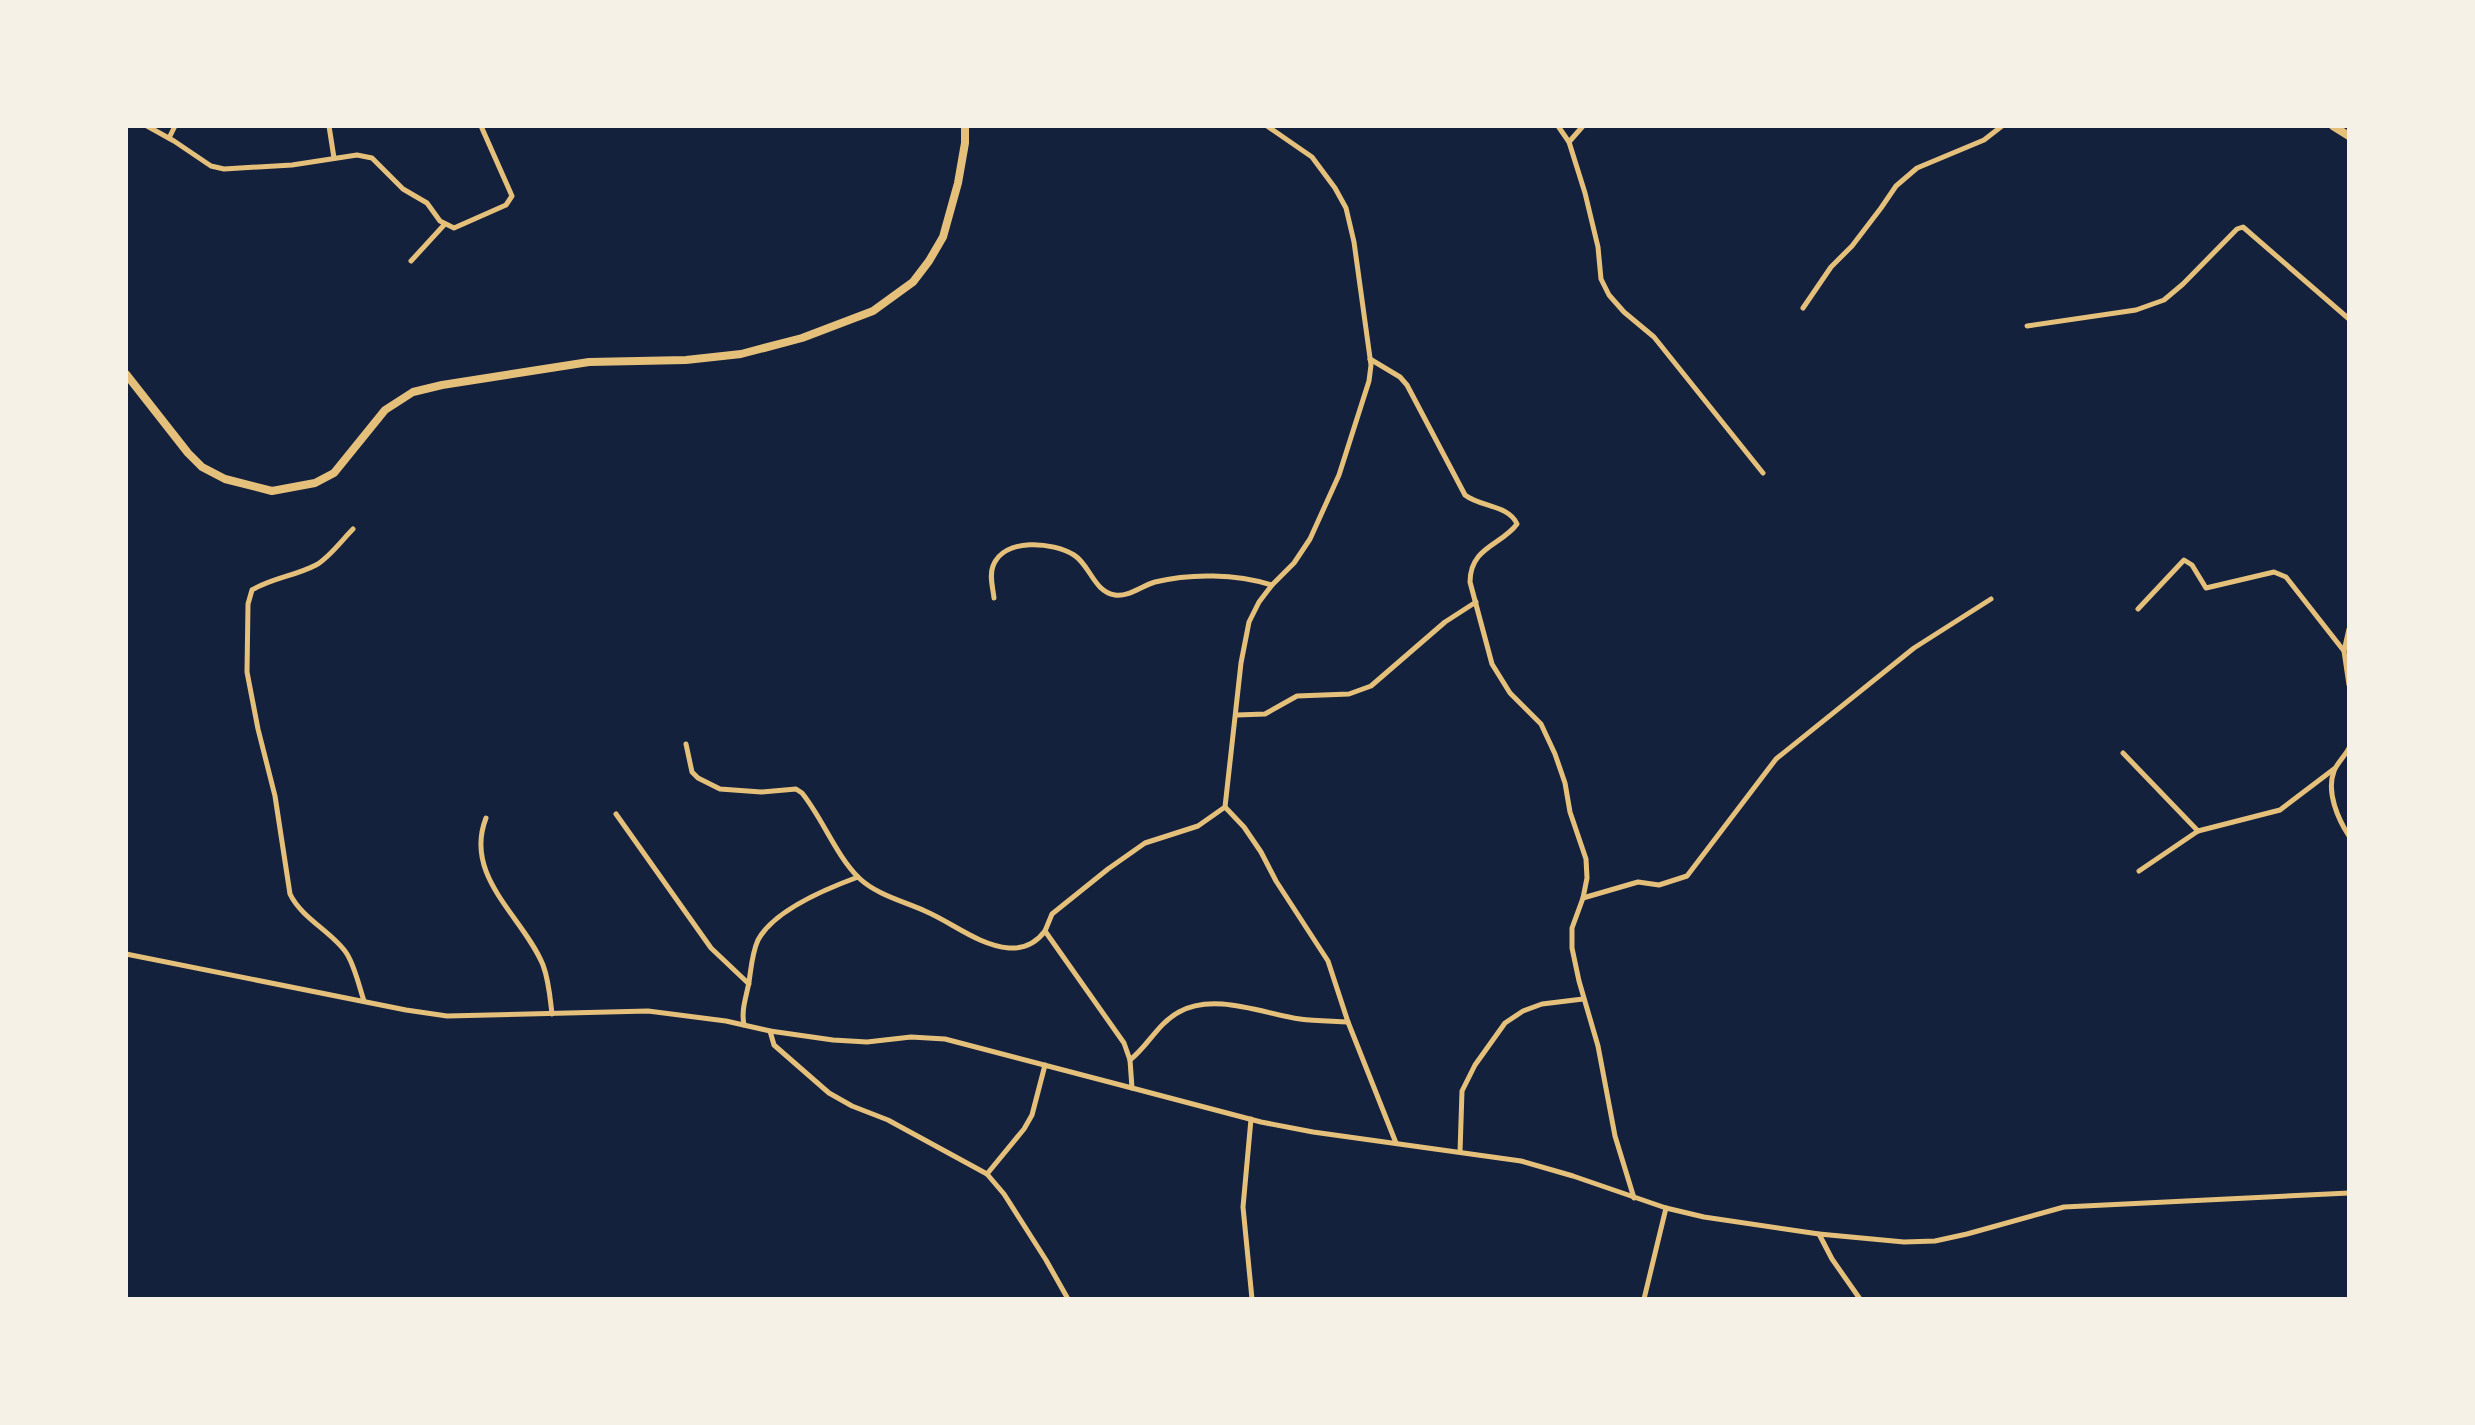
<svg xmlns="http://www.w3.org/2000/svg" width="2475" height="1425" font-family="'DejaVu Sans',sans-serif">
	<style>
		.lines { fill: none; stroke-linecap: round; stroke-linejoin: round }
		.minor { stroke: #e5c07b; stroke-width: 5 }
		.secondary { stroke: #e5c07b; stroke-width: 8 }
	</style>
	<rect width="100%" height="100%" fill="#14213d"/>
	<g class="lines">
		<g class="minor">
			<polyline points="147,126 174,141 211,166 224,169 292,165 357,155 372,158 403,189 427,203 440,221 454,228 506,205 512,196 481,126"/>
			<polyline points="329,126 334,158"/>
			<polyline points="1267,126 1312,157 1335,188 1346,208 1354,242 1371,365 1369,381 1339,475 1310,539 1294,563 1272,585 1259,602 1249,622 1241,663 1225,807 1198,826 1145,843 1108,869 1052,914 1045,931 1124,1043 1130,1060 1132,1088 1261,1122 1313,1132 1521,1161 1573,1176 1666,1208 1704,1217 1819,1234 1904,1242 1935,1241 1967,1234 2064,1207 2349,1193"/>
			<polyline points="1558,126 1569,142"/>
			<polyline points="1583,126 1569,142 1585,193 1598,247 1601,279 1609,295 1624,312 1654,337 1763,473"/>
			<polyline points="169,138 175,126"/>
			<polyline points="411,261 444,225"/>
			<polyline points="1803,308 1831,267 1852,246 1881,208 1896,186 1917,168 1984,140 2002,126"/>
			<polyline points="2027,326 2136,310 2164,300 2183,284 2237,229 2243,227 2349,319"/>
			<path d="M1370 359 1400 377 1407 385 1465 495C1480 507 1509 505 1517 524 1502 545 1470 547 1470 582L1492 664 1510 693 1541 724 1555 754 1565 783 1570 812 1586 859 1587 878 1583 898 1572 928V948L1579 981 1598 1046 1615 1136 1634 1198"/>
			<path d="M353 529C342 540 329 558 316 565 295 576 272 578 252 590L248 604 247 672 258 729 275 796 290 894C302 919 334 933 347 954 355 967 359 986 364 1001"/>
			<path d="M994 598C993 588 989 576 993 566 1004 537 1053 542 1074 555 1090 565 1094 592 1115 595 1129 597 1141 586 1155 582 1191 573 1236 574 1272 585"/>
			<polyline points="2138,609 2184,560 2192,565 2206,588 2274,572 2286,577 2344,651"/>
			<polyline points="2349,629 2344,651 2349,685"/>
			<polyline points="1237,715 1265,714 1297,696 1349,694 1371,686 1445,622 1476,602"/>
			<path d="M686 744 692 772 698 778 720 789 761 792 796 789 802 793C823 819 835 854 859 878 877 895 903 901 925 911 953 923 978 945 1009 948 1024 949 1036 943 1045 931"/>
			<path d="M2349 748C2345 756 2337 763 2334 771 2326 792 2338 819 2349 836"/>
			<polyline points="2123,753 2198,831"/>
			<polyline points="1225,807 1244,827 1261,852 1276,881 1328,961 1348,1022 1396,1143"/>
			<polyline points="616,814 711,948 749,984"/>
			<path d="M486 818C463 877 523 916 543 965 549 981 550 997 552 1014"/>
			<polyline points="2139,871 2198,831 2280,810 2334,769"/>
			<polyline points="1583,898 1638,882 1659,885 1687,876 1776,759 1914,648 1991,599"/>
			<polyline points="126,954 406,1010 447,1016 648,1011 726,1021 770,1031 833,1040 867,1042 911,1037 945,1039 1132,1088"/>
			<path d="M744 1025C741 1010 746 998 749 982 751 969 752 953 758 940 774 910 828 888 858 877"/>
			<polyline points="770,1031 774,1045 829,1093 852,1106 888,1120 987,1174 1004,1194 1046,1260 1068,1299"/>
			<path d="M1130 1060C1149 1045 1157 1024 1179 1012 1214 992 1264 1014 1300 1019 1316 1021 1332 1021 1348 1022"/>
			<polyline points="1251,1119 1243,1207 1252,1299"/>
			<polyline points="1460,1152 1462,1091 1475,1065 1505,1023 1523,1011 1542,1004 1583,999"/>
			<polyline points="987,1174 1024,1129 1032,1115 1045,1065"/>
			<polyline points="1819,1234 1832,1259 1860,1299"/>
			<polyline points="1644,1299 1666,1208"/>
		</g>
		<g class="secondary">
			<polyline points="2333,126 2349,136"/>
			<polyline points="126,374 188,453 202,467 225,479 272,491 315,483 334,473 385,410 413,392 442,385 589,362 686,360 741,354 802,338 873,311 913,282 929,261 943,237 958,183 965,143 965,126"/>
		</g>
	</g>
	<rect width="2475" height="1425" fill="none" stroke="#f6f1e7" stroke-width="256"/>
</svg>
